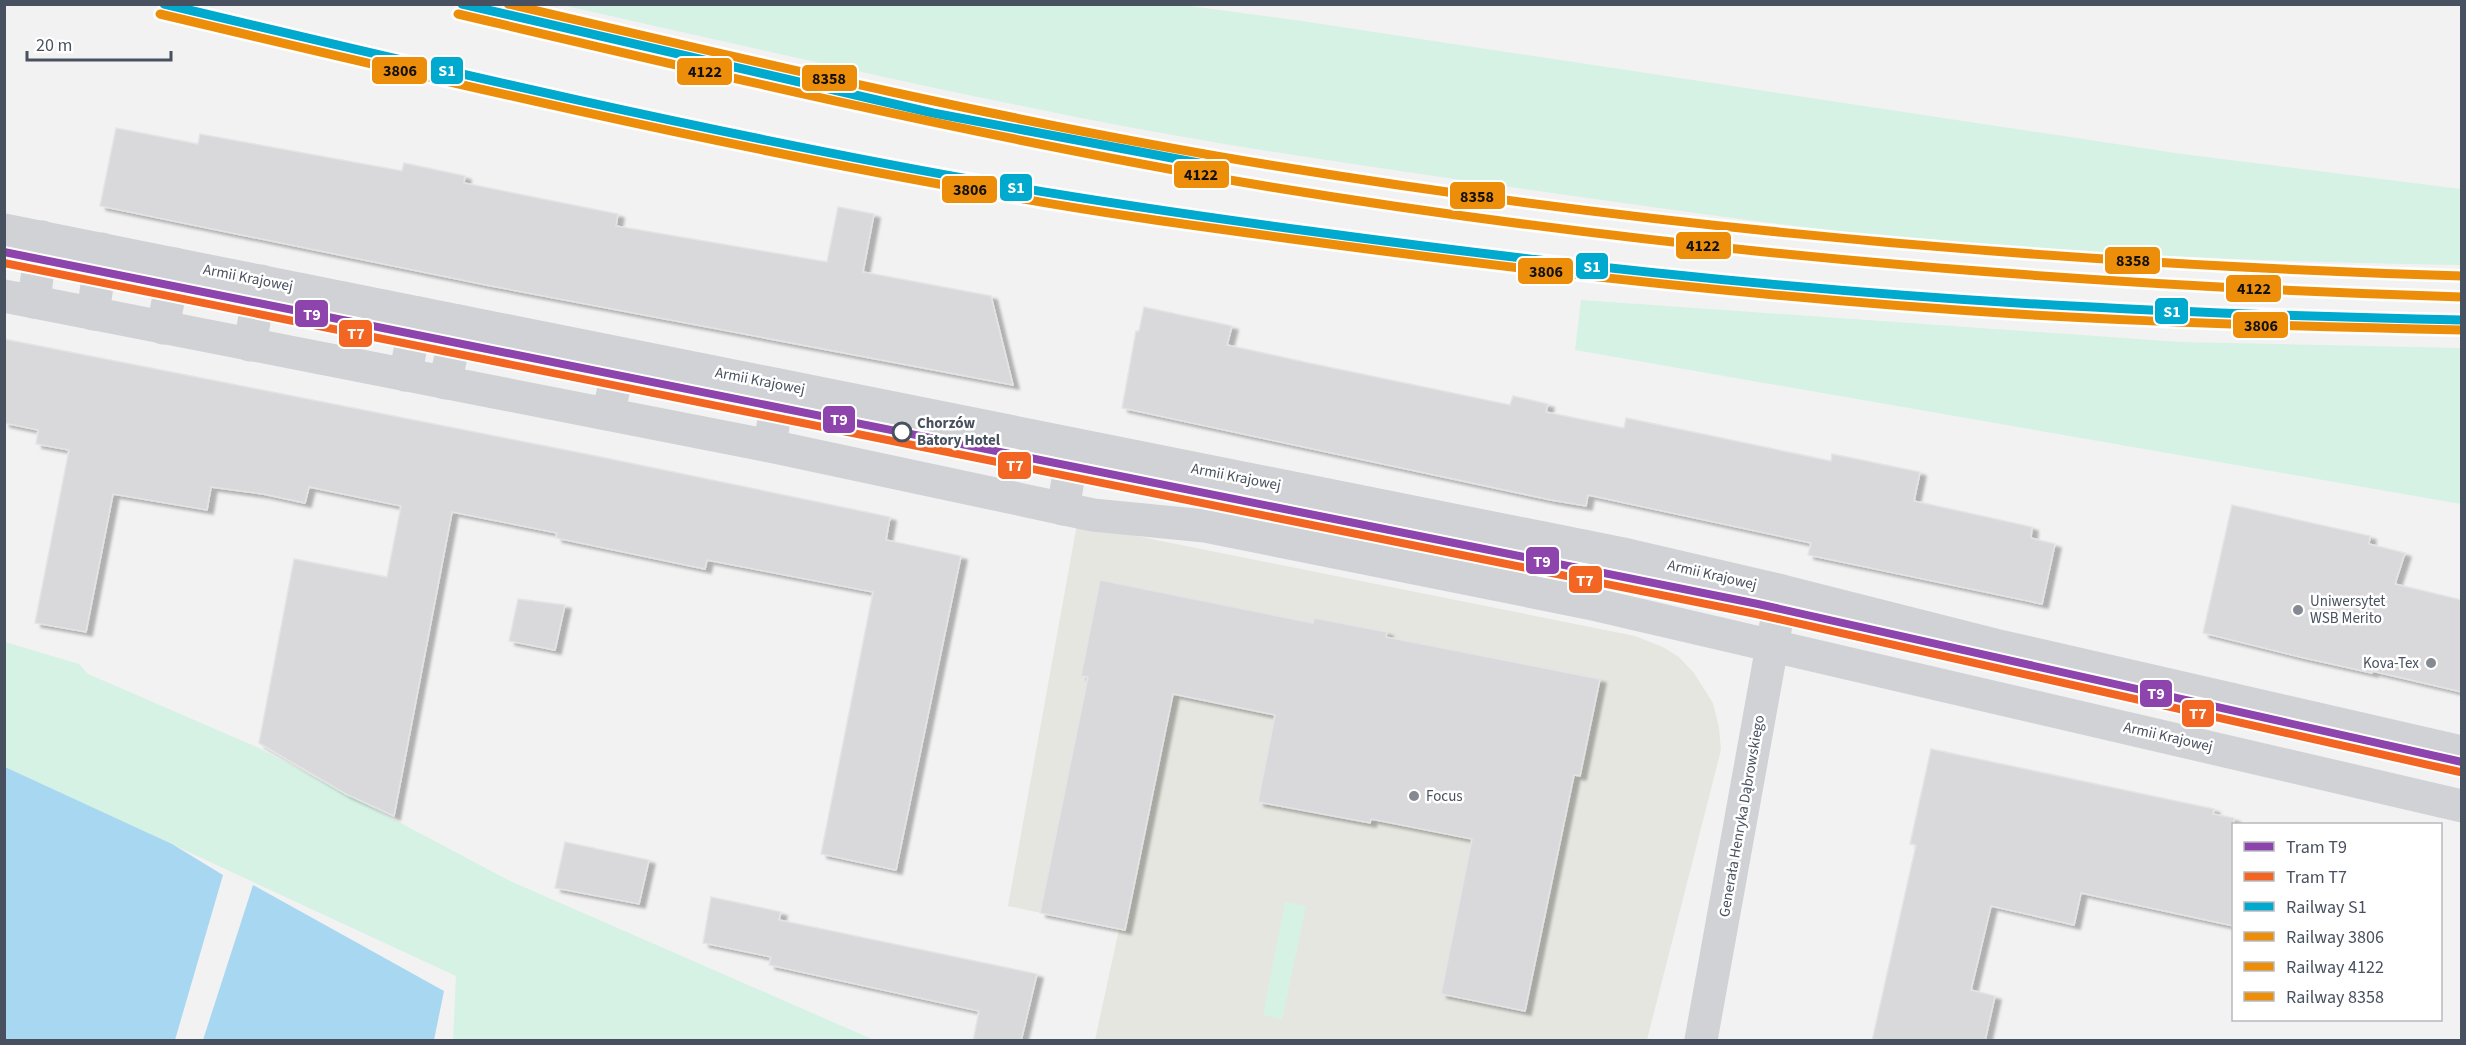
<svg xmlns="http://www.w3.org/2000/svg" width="2466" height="1045" font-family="'Source Sans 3',sans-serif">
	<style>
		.commercial { fill: #e6e6e0 }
		.green { fill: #d5f2e4 }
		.water { fill: #a8d8f1 }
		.building { fill: #d9d9db; stroke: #e3e4e5; stroke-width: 1.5; filter: url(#shadow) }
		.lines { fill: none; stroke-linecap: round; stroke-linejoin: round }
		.tertiary { stroke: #d0d2d5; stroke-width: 33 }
		.rail-1-casing { stroke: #fff; stroke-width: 14 }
		.rail-2-casing { stroke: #fff; stroke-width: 14 }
		.rail-3-casing { stroke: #fff; stroke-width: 14 }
		.rail-4-casing { stroke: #fff; stroke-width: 14 }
		.rail-1 { stroke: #00a9ce; stroke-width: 9 }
		.rail-2 { stroke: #ed8e0a; stroke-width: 9 }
		.rail-3 { stroke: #ed8e0a; stroke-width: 9 }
		.rail-4 { stroke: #ed8e0a; stroke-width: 9 }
		.tram-1-casing { stroke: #fff; stroke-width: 12 }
		.tram-2-casing { stroke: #fff; stroke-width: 12 }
		.tram-1 { stroke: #8e44ad; stroke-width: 8 }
		.tram-2 { stroke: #f26522; stroke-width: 8 }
		.stop-dot { fill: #fff; stroke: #48515f; stroke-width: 3 }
		.poi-dot { fill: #848992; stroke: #fff; stroke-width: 2 }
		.labels { text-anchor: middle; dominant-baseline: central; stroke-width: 5; stroke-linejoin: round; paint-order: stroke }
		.street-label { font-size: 15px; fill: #48515f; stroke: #fff }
		.stop-label { font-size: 15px; font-weight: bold; fill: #48515f; stroke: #fff; text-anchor: start }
		.poi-label { font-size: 15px; fill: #48515f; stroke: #fff; text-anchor: start }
		.line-badge { stroke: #fff; stroke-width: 2 }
		.badge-label { font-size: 16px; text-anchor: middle; font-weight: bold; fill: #fff }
		.pale-badge-label { font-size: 16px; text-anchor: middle; font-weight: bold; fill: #111 }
	</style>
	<defs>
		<filter id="shadow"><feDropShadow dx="6" dy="4" stdDeviation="1.5" flood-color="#0004"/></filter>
	</defs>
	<rect width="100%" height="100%" fill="#f2f2f2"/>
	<polygon class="commercial" points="1077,524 1635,636 1663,647 1679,657 1694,673 1713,703 1719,727 1721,750 1647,1040 1095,1040 1119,929 1008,906"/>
	<g class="green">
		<path d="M1175 4 1295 20 2182 154 2461 189V265C2265 262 2069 254 1873 235 1752 222 1631 204 1510 187 1363 166 1217 145 1071 116 901 82 731 43 562 5Z"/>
		<polygon points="1581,300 2180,342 2461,348 2461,504 1575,350"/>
		<polygon points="5,642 79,664 88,674 259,748 510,881 874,1040 453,1040 456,976 5,767"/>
		<polygon points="1285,902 1306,906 1282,1020 1263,1015"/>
	</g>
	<g class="water">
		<polygon points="5,767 172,844 223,875 175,1040 5,1040"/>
		<polygon points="253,885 444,991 434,1040 203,1040"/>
	</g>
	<g class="building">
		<polygon points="116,128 198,144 200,134 402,171 404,163 465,176 464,183 618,214 616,226 827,262 838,207 874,214 863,272 991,296 1013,385 491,286 100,206"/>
		<polygon points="1144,307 1232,326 1227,345 1309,363 1510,405 1513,396 1548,404 1546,412 1624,428 1626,418 1831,461 1832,454 1920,472 1914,501 2032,527 2031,538 2055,544 2042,604 1808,555 1811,543 1588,495 1586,506 1551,500 1122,408 1136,331 1139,331"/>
		<polygon points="4,339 596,456 890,517 886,540 961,556 896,870 821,854 873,592 707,560 705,569 556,538 557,533 452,512 394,816 346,794 259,743 294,559 387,577 401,506 309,487 305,503 263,494 211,487 207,510 113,494 86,632 35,623 69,450 36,444 38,430 4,423"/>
		<polygon points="2232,505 2370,536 2369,544 2405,553 2395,584 2462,600 2462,692 2372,671 2372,673 2300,657 2203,633"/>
		<polygon points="1100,580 1313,623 1314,618 1387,632 1386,637 1600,679 1580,776 1574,775 1525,1011 1441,994 1472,839 1371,819 1370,823 1258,802 1275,715 1173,694 1125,930 1040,913 1088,677 1081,676"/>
		<polygon points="518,599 565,605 555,650 509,641"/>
		<polygon points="1931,749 2214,809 2213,814 2234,818 2234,926 2081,893 2074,925 1991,906 1971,990 1995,996 1985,1041 1872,1041 1916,845 1910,844"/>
		<polygon points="565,842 649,860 639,904 555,888"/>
		<polygon points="711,897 781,912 779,920 1037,974 1021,1041 973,1041 979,1011 769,965 771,957 703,943"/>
	</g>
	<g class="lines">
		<g class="tertiary">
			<polyline points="4,230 1628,555 1782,591 1995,645 2462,752"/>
			<polyline points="4,296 770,446 1093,515 1205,526 1588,603 2462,806"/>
			<polyline points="34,302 42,237"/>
			<polyline points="93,314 102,249"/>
			<polyline points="163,328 175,264"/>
			<polyline points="250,345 261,281"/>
			<polyline points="405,375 418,313"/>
			<polyline points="445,383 459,321"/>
			<polyline points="608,414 622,354"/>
			<polyline points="770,446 779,385"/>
			<polyline points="1063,509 1074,445"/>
			<polyline points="1701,1040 1782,591"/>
		</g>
		<defs>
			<g id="rail-1">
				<path d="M164 4C441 70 717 135 997 184 1101 202 1205 217 1309 231 1545 263 1781 289 2018 303 2166 312 2314 317 2462 320"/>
				<polyline points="462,4 933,113 1220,167"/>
			</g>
			<path id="rail-2" d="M160 14C437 80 714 145 995 194 1098 213 1203 227 1307 241 1543 273 1780 299 2017 314 2165 323 2313 327 2462 330"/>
			<path id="rail-3" d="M458 14C725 77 994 140 1265 186 1661 251 2061 285 2462 297"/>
			<path id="rail-4" d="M508 4C763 64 1018 124 1276 166 1668 230 2064 264 2462 276"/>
		</defs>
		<use href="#rail-1" class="rail-1-casing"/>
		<use href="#rail-2" class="rail-2-casing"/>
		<use href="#rail-3" class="rail-3-casing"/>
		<use href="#rail-4" class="rail-4-casing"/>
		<use href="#rail-1" class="rail-1"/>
		<use href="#rail-2" class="rail-2"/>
		<use href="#rail-3" class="rail-3"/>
		<use href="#rail-4" class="rail-4"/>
		<defs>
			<polyline id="tram-1" points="4,252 1758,604 2462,762"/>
			<polyline id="tram-2" points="4,263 1756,614 2460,772"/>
		</defs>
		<use href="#tram-1" class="tram-1-casing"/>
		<use href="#tram-2" class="tram-2-casing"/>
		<use href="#tram-1" class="tram-1"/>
		<use href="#tram-2" class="tram-2"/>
	</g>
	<circle class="stop-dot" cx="902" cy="432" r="9"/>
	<g class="poi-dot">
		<circle cx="2298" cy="610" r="6"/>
		<circle cx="2431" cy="663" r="6"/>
		<circle cx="1414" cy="796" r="6"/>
	</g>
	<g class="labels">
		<g class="street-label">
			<text transform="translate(248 278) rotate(11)">Armii Krajowej</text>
			<text transform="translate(760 381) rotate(11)">Armii Krajowej</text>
			<text transform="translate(1236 477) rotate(11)">Armii Krajowej</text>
			<text transform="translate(1712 575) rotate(13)">Armii Krajowej</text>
			<text transform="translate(2168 737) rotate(13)">Armii Krajowej</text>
			<text transform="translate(1742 816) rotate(-80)">Generała Henryka Dąbrowskiego</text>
		</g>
		<g class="stop-label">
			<text x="917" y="423">Chorzów<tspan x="917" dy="17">Batory Hotel</tspan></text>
		</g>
		<g class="poi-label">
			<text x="2310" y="601">Uniwersytet<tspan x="2310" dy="17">WSB Merito</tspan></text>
			<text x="2419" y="663" text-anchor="end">Kova-Tex</text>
			<text x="1426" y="796">Focus</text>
		</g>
	</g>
	<g class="line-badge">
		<rect x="371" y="56" width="57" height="29" rx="6" fill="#ed8e0a"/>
		<rect x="430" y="56" width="34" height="29" rx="6" fill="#00a9ce"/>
		<rect x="676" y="57" width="57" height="29" rx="6" fill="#ed8e0a"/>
		<rect x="801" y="64" width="57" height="28" rx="6" fill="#ed8e0a"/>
		<rect x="1173" y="160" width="57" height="29" rx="6" fill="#ed8e0a"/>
		<rect x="999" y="173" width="34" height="29" rx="6" fill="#00a9ce"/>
		<rect x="941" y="175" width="57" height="29" rx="6" fill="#ed8e0a"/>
		<rect x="1449" y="181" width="57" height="29" rx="6" fill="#ed8e0a"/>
		<rect x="1675" y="231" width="57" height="29" rx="6" fill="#ed8e0a"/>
		<rect x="2104" y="246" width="57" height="29" rx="6" fill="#ed8e0a"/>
		<rect x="1575" y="252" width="34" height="28" rx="6" fill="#00a9ce"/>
		<rect x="1517" y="257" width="57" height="28" rx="6" fill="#ed8e0a"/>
		<rect x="2225" y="274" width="57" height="29" rx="6" fill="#ed8e0a"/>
		<rect x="2154" y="297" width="35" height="28" rx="6" fill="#00a9ce"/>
		<rect x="294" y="299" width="35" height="29" rx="6" fill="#8e44ad"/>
		<rect x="2232" y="311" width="57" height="28" rx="6" fill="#ed8e0a"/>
		<rect x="338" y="319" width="35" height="29" rx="6" fill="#f26522"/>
		<rect x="822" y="405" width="34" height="29" rx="6" fill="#8e44ad"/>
		<rect x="997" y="451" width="35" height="29" rx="6" fill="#f26522"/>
		<rect x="1525" y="546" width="35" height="29" rx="6" fill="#8e44ad"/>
		<rect x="1568" y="565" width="35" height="29" rx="6" fill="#f26522"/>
		<rect x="2139" y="679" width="34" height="29" rx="6" fill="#8e44ad"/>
		<rect x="2181" y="699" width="34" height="29" rx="6" fill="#f26522"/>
	</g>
	<g class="badge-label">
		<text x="447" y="76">S1</text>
		<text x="1016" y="193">S1</text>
		<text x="1592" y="272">S1</text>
		<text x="2172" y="317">S1</text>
		<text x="312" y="320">T9</text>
		<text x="356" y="339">T7</text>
		<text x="839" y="425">T9</text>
		<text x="1015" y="471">T7</text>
		<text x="1542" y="567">T9</text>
		<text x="1585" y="586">T7</text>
		<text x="2156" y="699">T9</text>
		<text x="2198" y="719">T7</text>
	</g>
	<g class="pale-badge-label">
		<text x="400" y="76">3806</text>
		<text x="705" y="77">4122</text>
		<text x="829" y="84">8358</text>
		<text x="1201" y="180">4122</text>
		<text x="970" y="195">3806</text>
		<text x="1477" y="202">8358</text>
		<text x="1703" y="251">4122</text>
		<text x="2133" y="266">8358</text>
		<text x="1546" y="277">3806</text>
		<text x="2254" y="294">4122</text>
		<text x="2261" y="331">3806</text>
	</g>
	<rect width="2466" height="1045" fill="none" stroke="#48515f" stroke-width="12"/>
	<rect x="2232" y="823" width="210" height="198" fill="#ffffff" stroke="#b6b9bf" stroke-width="1.5"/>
	<rect x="2244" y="842" width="30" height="9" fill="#8e44ad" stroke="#b6b9bf" stroke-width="1.5"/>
	<text x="2286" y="853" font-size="18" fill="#48515f">Tram T9</text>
	<rect x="2244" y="872" width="30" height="9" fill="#f26522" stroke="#b6b9bf" stroke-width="1.5"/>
	<text x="2286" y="883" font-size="18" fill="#48515f">Tram T7</text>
	<rect x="2244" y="902" width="30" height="9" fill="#00a9ce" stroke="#b6b9bf" stroke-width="1.5"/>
	<text x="2286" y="913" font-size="18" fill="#48515f">Railway S1</text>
	<rect x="2244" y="932" width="30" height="9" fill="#ed8e0a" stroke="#b6b9bf" stroke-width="1.5"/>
	<text x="2286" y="943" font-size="18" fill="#48515f">Railway 3806</text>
	<rect x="2244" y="962" width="30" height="9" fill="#ed8e0a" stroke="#b6b9bf" stroke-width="1.5"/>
	<text x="2286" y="973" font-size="18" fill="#48515f">Railway 4122</text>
	<rect x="2244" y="992" width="30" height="9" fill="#ed8e0a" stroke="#b6b9bf" stroke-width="1.5"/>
	<text x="2286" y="1003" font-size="18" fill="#48515f">Railway 8358</text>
	<path d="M27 51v9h144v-9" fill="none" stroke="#48515f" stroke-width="3"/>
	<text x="36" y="51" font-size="18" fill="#48515f" stroke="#ffffff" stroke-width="4.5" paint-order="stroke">20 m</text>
</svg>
